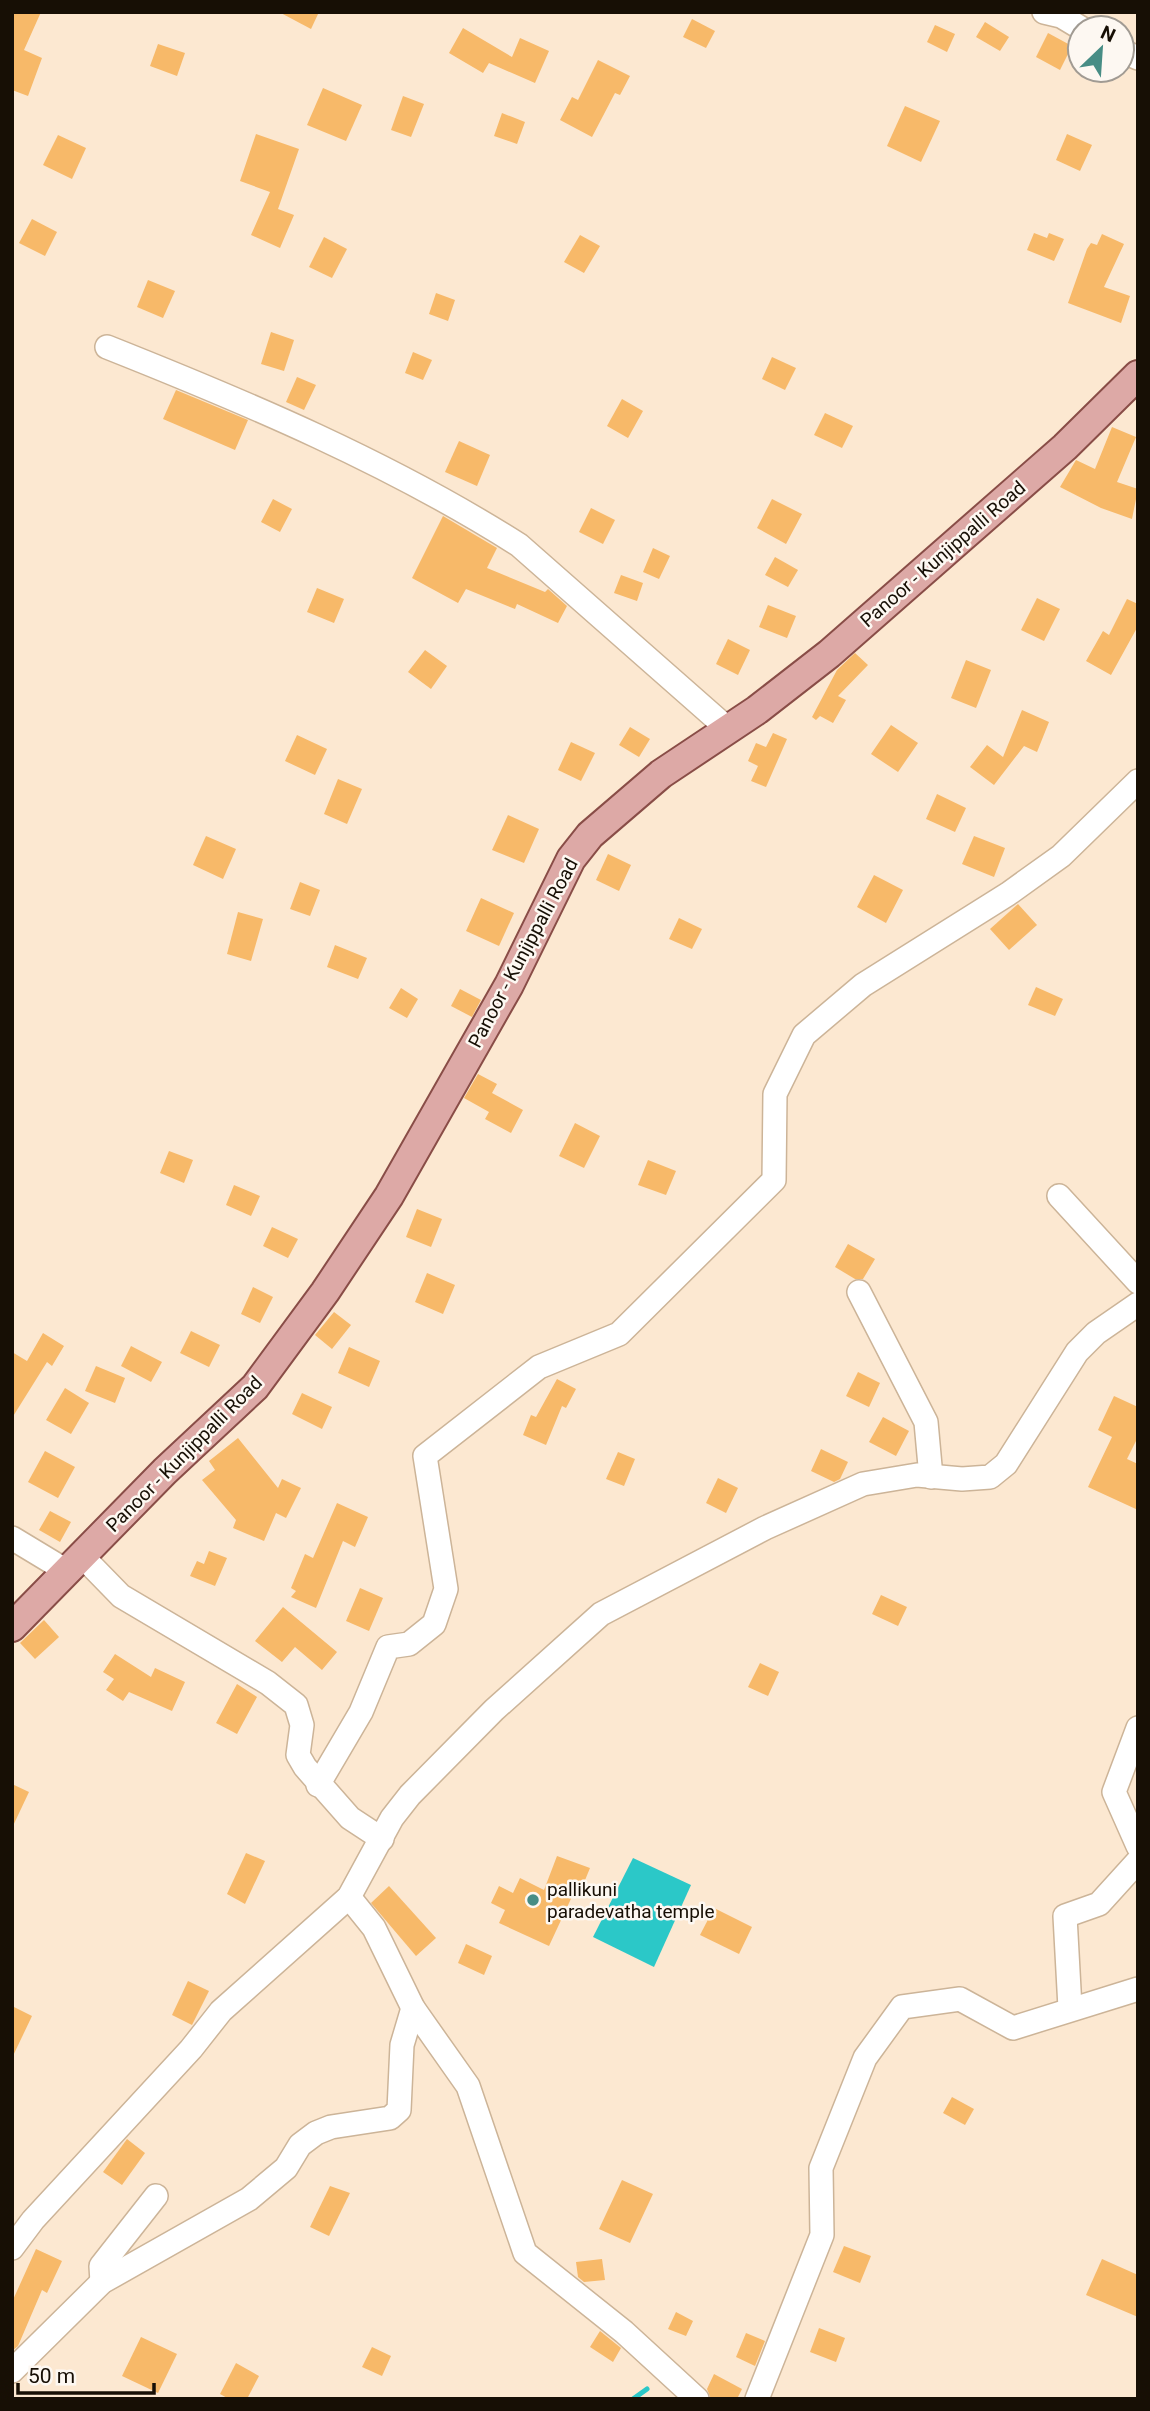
<svg xmlns="http://www.w3.org/2000/svg" width="1150" height="2411" font-family="Roboto,sans-serif">
	<style>
		.water { fill: #2bc8c8 }
		.lines { fill: none; stroke-linecap: round; stroke-linejoin: round }
		.stream { stroke: #2bc8c8; stroke-width: 5 }
		.building { fill: #f7b969 }
		.minor-casing { stroke: #ccb498; stroke-width: 26 }
		.major-casing { stroke: #894d47; stroke-width: 32 }
		.minor { stroke: #fff; stroke-width: 23 }
		.major { stroke: #dda9a6; stroke-width: 28 }
		.poi-dot { fill: #478d85; stroke: #fdf8f2; stroke-width: 2.5 }
		.labels { text-anchor: middle; dominant-baseline: central; stroke-width: 5; stroke-linejoin: round; paint-order: stroke }
		.street-label { font-size: 19px; fill: #170f05; stroke: #fdf8f2 }
		.poi-label { font-size: 19px; fill: #170f05; stroke: #fdf8f2; text-anchor: start }
	</style>
	<rect width="100%" height="100%" fill="#fce8d1"/>
	<polygon class="water" points="633,1858 691,1885 654,1967 593,1937"/>
	<g class="lines">
		<polyline class="stream" points="633,2399 647,2389"/>
	</g>
	<g class="building">
		<polygon points="12,12 41,12 24,50 42,58 28,96 12,90"/>
		<polygon points="279,12 319,12 311,29"/>
		<polygon points="692,19 715,31 706,48 683,37"/>
		<polygon points="985,22 1009,37 1000,51 976,37"/>
		<polygon points="935,25 955,34 947,52 927,42"/>
		<polygon points="463,28 512,57 520,38 549,51 535,83 489,63 483,73 449,53"/>
		<polygon points="1048,33 1072,46 1060,70 1036,57"/>
		<polygon points="158,44 185,53 177,76 150,66"/>
		<polygon points="598,60 630,76 620,95 615,93 592,137 560,120 572,97 578,100"/>
		<polygon points="323,88 362,105 346,141 307,125"/>
		<polygon points="403,96 424,104 411,137 391,130"/>
		<polygon points="905,106 940,121 921,162 887,146"/>
		<polygon points="502,113 525,122 517,144 494,136"/>
		<polygon points="256,134 299,149 278,209 294,215 280,248 251,235 270,192 240,181"/>
		<polygon points="1067,134 1092,145 1080,171 1056,160"/>
		<polygon points="58,135 86,148 72,179 43,165"/>
		<polygon points="32,219 57,232 45,256 19,243"/>
		<polygon points="1034,233 1047,238 1049,233 1064,239 1054,261 1027,250"/>
		<polygon points="1102,234 1124,244 1104,287 1130,296 1121,323 1068,303 1087,249 1091,243 1097,245"/>
		<polygon points="580,235 600,246 584,273 564,262"/>
		<polygon points="324,237 347,249 332,278 309,267"/>
		<polygon points="148,280 175,291 163,318 137,307"/>
		<polygon points="436,293 455,300 448,321 429,314"/>
		<polygon points="271,332 294,340 284,371 261,364"/>
		<polygon points="413,352 432,360 423,380 405,373"/>
		<polygon points="772,357 796,368 785,390 762,379"/>
		<polygon points="297,377 316,385 304,410 286,402"/>
		<polygon points="176,390 248,420 235,450 163,419"/>
		<polygon points="622,399 643,411 628,438 607,426"/>
		<polygon points="825,413 853,426 842,448 814,435"/>
		<polygon points="1112,427 1136,437 1117,482 1138,489 1132,519 1101,508 1060,487 1076,460 1095,469"/>
		<polygon points="459,441 490,455 477,486 445,472"/>
		<polygon points="273,499 292,509 280,532 261,522"/>
		<polygon points="772,499 802,514 786,544 757,528"/>
		<polygon points="591,508 615,520 603,544 579,532"/>
		<polygon points="443,516 497,548 487,568 545,592 548,589 567,606 558,623 517,604 515,609 466,589 458,603 412,578"/>
		<polygon points="653,548 670,556 659,579 643,572"/>
		<polygon points="775,557 798,570 788,587 765,575"/>
		<polygon points="621,575 643,583 637,601 614,593"/>
		<polygon points="317,588 344,599 334,623 307,612"/>
		<polygon points="1037,598 1060,609 1044,641 1021,630"/>
		<polygon points="1127,599 1138,604 1138,626 1111,675 1086,661 1103,631 1109,635"/>
		<polygon points="768,605 796,616 787,638 759,627"/>
		<polygon points="728,639 750,650 738,675 716,664"/>
		<polygon points="425,650 447,666 431,689 408,672"/>
		<polygon points="855,653 868,665 838,696 846,700 833,723 820,716 816,720 812,717 837,670"/>
		<polygon points="966,660 991,670 976,708 951,698"/>
		<polygon points="1022,710 1049,722 1037,752 1024,746 994,785 970,767 987,745 1003,757"/>
		<polygon points="891,725 918,743 898,772 871,754"/>
		<polygon points="630,727 650,739 639,757 619,745"/>
		<polygon points="773,733 787,739 766,787 751,781 758,766 748,761 756,743 766,747"/>
		<polygon points="297,735 327,749 315,775 285,761"/>
		<polygon points="571,742 595,753 581,781 558,770"/>
		<polygon points="338,779 362,789 347,824 324,814"/>
		<polygon points="937,794 966,808 955,832 926,819"/>
		<polygon points="508,815 539,829 524,863 492,850"/>
		<polygon points="206,836 236,849 223,879 193,865"/>
		<polygon points="974,836 1005,848 994,877 962,864"/>
		<polygon points="608,854 631,865 619,891 596,880"/>
		<polygon points="874,875 903,890 886,923 857,907"/>
		<polygon points="300,882 320,890 310,916 290,909"/>
		<polygon points="481,898 514,913 499,946 466,931"/>
		<polygon points="1018,904 1037,925 1009,950 990,929"/>
		<polygon points="238,912 263,919 251,961 227,954"/>
		<polygon points="679,918 702,929 692,949 669,939"/>
		<polygon points="335,945 367,958 358,979 327,967"/>
		<polygon points="1036,987 1063,999 1055,1016 1028,1005"/>
		<polygon points="401,988 418,999 407,1018 389,1008"/>
		<polygon points="460,989 481,1000 472,1017 451,1006"/>
		<polygon points="478,1074 497,1084 492,1093 523,1110 511,1133 485,1119 489,1112 464,1098"/>
		<polygon points="575,1123 600,1136 584,1168 559,1156"/>
		<polygon points="169,1151 193,1160 184,1183 160,1173"/>
		<polygon points="648,1160 676,1171 666,1195 638,1185"/>
		<polygon points="234,1185 260,1196 251,1216 226,1205"/>
		<polygon points="417,1209 442,1219 431,1247 406,1237"/>
		<polygon points="272,1227 298,1239 288,1258 263,1246"/>
		<polygon points="848,1244 875,1259 863,1279 855,1279 835,1267"/>
		<polygon points="427,1273 455,1285 443,1314 415,1302"/>
		<polygon points="253,1287 273,1297 260,1323 241,1314"/>
		<polygon points="334,1312 351,1325 332,1349 315,1335"/>
		<polygon points="191,1331 220,1345 209,1367 180,1353"/>
		<polygon points="43,1333 64,1346 52,1366 47,1362 12,1418 12,1352 27,1361"/>
		<polygon points="131,1346 162,1362 151,1382 121,1366"/>
		<polygon points="349,1347 380,1361 369,1387 338,1373"/>
		<polygon points="96,1366 125,1378 115,1403 85,1391"/>
		<polygon points="858,1372 880,1383 869,1407 846,1396"/>
		<polygon points="557,1379 576,1389 566,1408 562,1406 546,1445 523,1435 531,1415 536,1417"/>
		<polygon points="65,1388 89,1403 71,1434 46,1420"/>
		<polygon points="302,1393 332,1407 322,1429 292,1414"/>
		<polygon points="1114,1396 1138,1407 1138,1437 1127,1459 1138,1464 1138,1510 1088,1487 1112,1437 1098,1430"/>
		<polygon points="883,1417 909,1431 896,1456 869,1442"/>
		<polygon points="238,1438 278,1488 282,1479 301,1488 286,1518 276,1513 264,1541 233,1528 236,1520 202,1480 215,1470 209,1461"/>
		<polygon points="821,1449 848,1462 840,1479 834,1482 811,1471"/>
		<polygon points="45,1451 75,1467 58,1498 28,1482"/>
		<polygon points="618,1452 635,1459 624,1486 606,1479"/>
		<polygon points="718,1478 738,1488 726,1513 706,1503"/>
		<polygon points="337,1503 368,1517 355,1547 343,1541 316,1608 291,1597 296,1591 291,1588 305,1554 313,1558"/>
		<polygon points="50,1511 71,1522 60,1542 39,1530"/>
		<polygon points="209,1551 227,1558 215,1586 190,1576 197,1561 204,1564"/>
		<polygon points="360,1588 383,1598 369,1631 346,1621"/>
		<polygon points="881,1595 907,1607 898,1626 872,1614"/>
		<polygon points="283,1607 337,1652 322,1670 295,1647 282,1662 255,1641"/>
		<polygon points="44,1620 59,1637 35,1659 20,1643"/>
		<polygon points="115,1654 151,1677 155,1668 185,1682 172,1711 129,1692 123,1701 106,1690 114,1679 103,1672"/>
		<polygon points="760,1663 779,1672 768,1696 748,1687"/>
		<polygon points="237,1684 257,1697 237,1734 216,1723"/>
		<polygon points="12,1784 29,1792 12,1828"/>
		<polygon points="246,1853 265,1861 245,1904 227,1894"/>
		<polygon points="557,1856 590,1868 581,1890 576,1888 549,1946 499,1923 505,1910 491,1903 499,1886 513,1893 520,1878 544,1890"/>
		<polygon points="389,1886 436,1938 416,1956 371,1903"/>
		<polygon points="714,1908 752,1927 739,1954 700,1935"/>
		<polygon points="466,1944 492,1956 484,1975 458,1963"/>
		<polygon points="188,1981 209,1991 192,2025 172,2015"/>
		<polygon points="12,2006 32,2016 12,2058"/>
		<polygon points="952,2097 974,2109 965,2125 943,2113"/>
		<polygon points="127,2139 145,2153 122,2185 103,2172"/>
		<polygon points="622,2180 653,2194 630,2243 599,2229"/>
		<polygon points="330,2186 350,2193 329,2236 310,2227"/>
		<polygon points="844,2246 871,2256 860,2283 833,2272"/>
		<polygon points="36,2249 62,2261 47,2293 42,2290 18,2346 12,2351 12,2302"/>
		<polygon points="602,2259 605,2280 584,2282 578,2277 576,2262"/>
		<polygon points="1102,2259 1138,2275 1138,2317 1086,2295"/>
		<polygon points="676,2312 693,2321 686,2336 668,2329"/>
		<polygon points="819,2328 845,2338 836,2362 810,2352"/>
		<polygon points="600,2331 621,2348 613,2362 590,2347"/>
		<polygon points="746,2333 765,2341 755,2366 736,2357"/>
		<polygon points="141,2337 177,2354 158,2393 122,2376"/>
		<polygon points="372,2347 391,2356 382,2376 362,2367"/>
		<polygon points="236,2363 259,2376 247,2399 229,2399 220,2394"/>
		<polygon points="714,2374 742,2389 737,2399 711,2399 707,2389"/>
	</g>
	<g class="lines">
		<defs>
			<g id="minor">
				<polyline points="1044,12 1061,16 1081,28"/>
				<polyline points="1122,51 1138,58"/>
				<path d="M107 347C248 403 390 463 519 545L728 729"/>
				<polyline points="1059,1196 1138,1282"/>
				<polyline points="859,1292 926,1422 931,1477"/>
				<polyline points="12,1538 65,1570"/>
				<polyline points="81,1555 121,1596 268,1683 296,1705 302,1725 298,1755 305,1767 350,1818 382,1839"/>
				<polyline points="1138,1728 1114,1792 1138,1846"/>
				<polyline points="318,1785 361,1712 388,1647 409,1644 434,1624 446,1589 425,1456 539,1367 619,1334 774,1180 775,1094 804,1035 863,985 1008,894 1061,856 1138,781"/>
				<polyline points="349,1897 374,1928 413,2008 468,2086 525,2253 624,2332 697,2399"/>
				<polyline points="1070,2008 1065,1916 1099,1904 1138,1861"/>
				<polyline points="12,2248 33,2220 191,2049 221,2011 349,1897 392,1818 410,1795 494,1710 601,1614 765,1528 863,1484 917,1475 962,1479 990,1477 1006,1464 1077,1352 1096,1333 1138,1304"/>
				<polyline points="102,2282 101,2266 156,2196"/>
				<polyline points="12,2371 102,2282 249,2199 286,2168 300,2145 316,2133 331,2127 390,2118 399,2110 402,2045 413,2008"/>
				<polyline points="757,2399 822,2235 821,2168 865,2058 902,2007 960,1999 1013,2028 1138,1989"/>
			</g>
			<polyline id="major" points="12,1627 165,1471 255,1387 325,1292 389,1196 509,985 571,859 590,835 661,774 757,710 829,654 1065,447 1138,375"/>
		</defs>
		<use href="#minor" class="minor-casing"/>
		<use href="#major" class="major-casing"/>
		<use href="#minor" class="minor"/>
		<use href="#major" class="major"/>
	</g>
	<circle class="poi-dot" cx="533" cy="1900" r="7"/>
	<g class="labels">
		<g class="street-label">
			<text transform="translate(943 554) rotate(-41)">Panoor - Kunjippalli Road</text>
			<text transform="translate(523 953) rotate(-62)">Panoor - Kunjippalli Road</text>
			<text transform="translate(184 1454) rotate(-45)">Panoor - Kunjippalli Road</text>
		</g>
		<g class="poi-label">
			<text x="547" y="1889">pallikuni<tspan x="547" dy="22">paradevatha temple</tspan></text>
		</g>
	</g>
	<rect width="1150" height="2411" fill="none" stroke="#170f05" stroke-width="28"/>
	<g transform="translate(1101 49) rotate(25)"><circle r="33" fill="#fdf8f2" stroke="#a19b93" stroke-width="2"/>
	<path d="M0-5L12 26L0 18L-12 26Z" fill="#478d85"/>
	<text y="-10" font-size="19" font-weight="bold" text-anchor="middle" fill="#170f05">N</text>
	</g>
	<path d="M18 2383v10h136v-10" fill="none" stroke="#170f05" stroke-width="3.5"/>
	<text x="28" y="2383" font-size="21" fill="#170f05" stroke="#fdf8f2" stroke-width="5" paint-order="stroke">50 m</text>
</svg>
